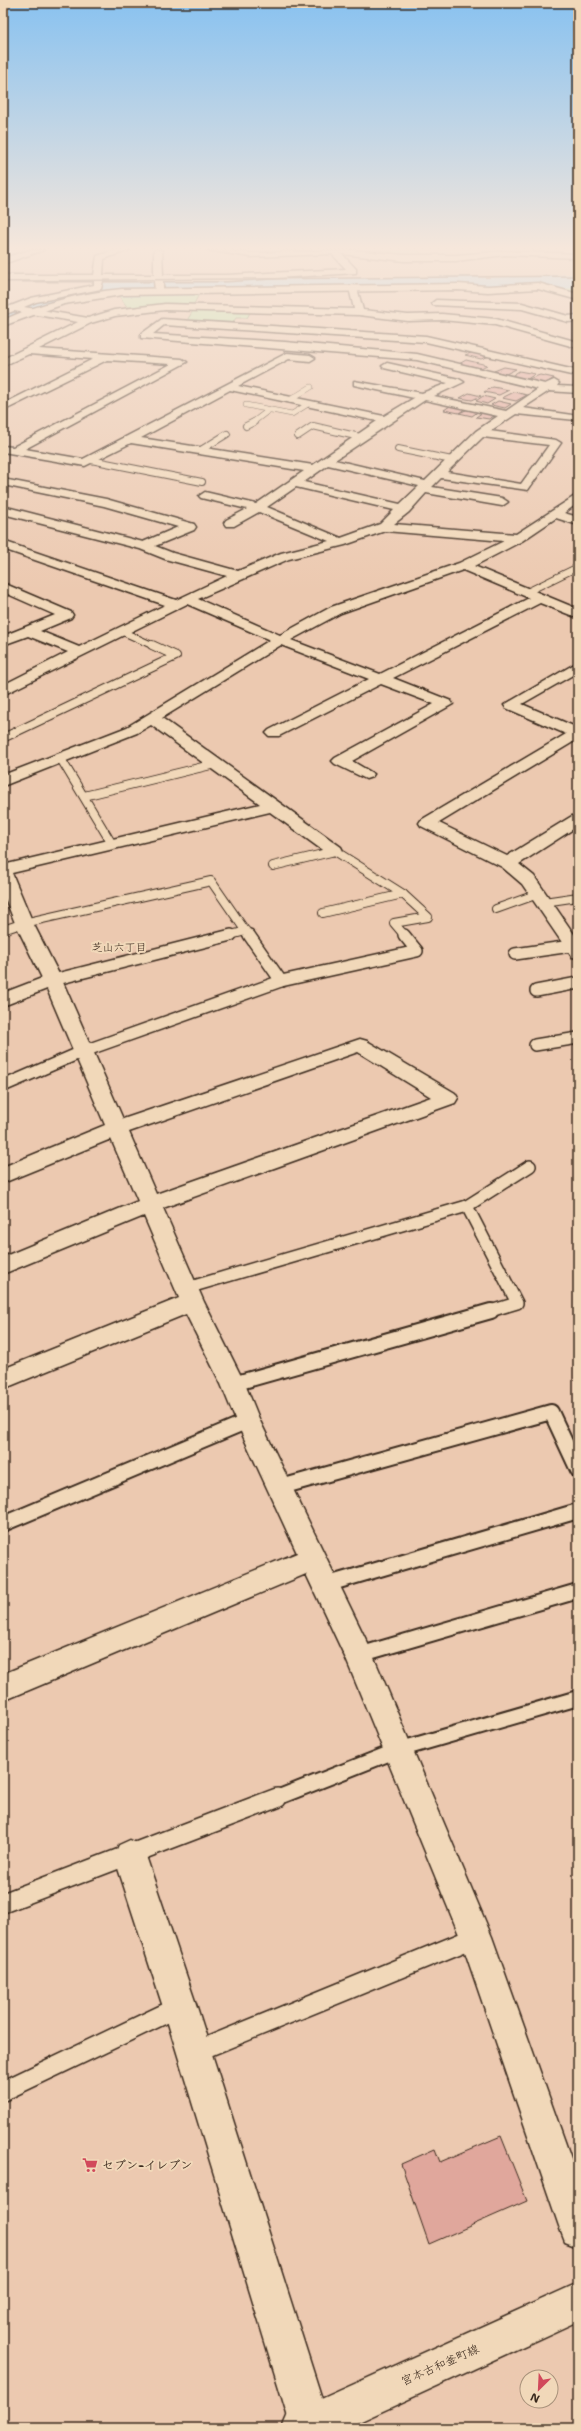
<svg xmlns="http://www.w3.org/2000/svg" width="581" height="2431" font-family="'Shantell Sans','Klee One',sans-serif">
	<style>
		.green { fill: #b6e7a7; stroke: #788862 }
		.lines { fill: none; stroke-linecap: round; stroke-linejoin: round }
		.river { fill: #9ad7fb; fill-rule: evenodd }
		.building { fill: #e0a79c; stroke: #3b2a1e }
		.service-far5-casing { stroke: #3b2a1e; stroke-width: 6 }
		.service-far4-casing { stroke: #3b2a1e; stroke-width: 8 }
		.service-far3-casing { stroke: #3b2a1e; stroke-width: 10 }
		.service-far2-casing { stroke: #3b2a1e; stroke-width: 14 }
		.service-far1-casing { stroke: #3b2a1e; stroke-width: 18 }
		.service-casing { stroke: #3b2a1e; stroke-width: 22 }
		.minor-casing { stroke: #3b2a1e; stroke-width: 3 }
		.tertiary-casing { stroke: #3b2a1e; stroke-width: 3 }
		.service-far5 { stroke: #f1d8b9; stroke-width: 5 }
		.service-far4 { stroke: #f1d8b9; stroke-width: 6 }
		.service-far3 { stroke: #f1d8b9; stroke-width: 8 }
		.service-far2 { stroke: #f1d8b9; stroke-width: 11 }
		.service-far1 { stroke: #f1d8b9; stroke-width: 14 }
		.service { stroke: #f1d8b9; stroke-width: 19 }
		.minor { fill: #f1d8b9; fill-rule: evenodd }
		.tertiary { fill: #f1d8b9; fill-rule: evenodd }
		.rail { stroke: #3b2a1e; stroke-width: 1.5 }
		.labels { text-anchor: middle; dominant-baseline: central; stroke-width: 4; stroke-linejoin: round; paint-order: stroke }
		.neighbourhood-label { font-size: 11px; fill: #3b2a1e; stroke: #f1d8b9 }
		.near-poi-label { font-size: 12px; font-weight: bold; fill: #3b2a1e; stroke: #f1d8b9; text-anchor: start }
		.near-street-label { font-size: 12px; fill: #3b2a1e; stroke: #f1d8b9 }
	</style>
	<rect width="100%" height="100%" fill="#ecc9b0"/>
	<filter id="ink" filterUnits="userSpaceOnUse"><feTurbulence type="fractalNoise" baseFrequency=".025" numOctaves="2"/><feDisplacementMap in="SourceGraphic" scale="8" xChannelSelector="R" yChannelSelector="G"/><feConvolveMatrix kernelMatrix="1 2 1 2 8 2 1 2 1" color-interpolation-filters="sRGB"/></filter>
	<g filter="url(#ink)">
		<g class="green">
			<polygon points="353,250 417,250 425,256"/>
			<polygon points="578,282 577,294 543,284"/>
			<polygon points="200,292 193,306 129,309 118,295"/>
			<polygon points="194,309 251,311 247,318 236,318 231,325 186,322"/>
		</g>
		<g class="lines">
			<polygon class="river" points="578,274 578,288 487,292 463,290 103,297 48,307 3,324 3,309 34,296 103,283 463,276 487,278"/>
		</g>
		<g class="building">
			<polygon points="474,352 490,356 481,359 465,355"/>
			<polygon points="466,360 487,365 481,368 459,364"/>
			<polygon points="504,367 516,369 506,374 494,371"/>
			<polygon points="519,371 535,374 526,380 510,377"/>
			<polygon points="540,375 554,378 545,384 526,380"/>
			<polygon points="493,387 509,390 499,395 484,392"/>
			<polygon points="514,392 527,395 516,401 502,398"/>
			<polygon points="469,393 481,396 472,400 460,398"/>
			<polygon points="483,396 495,399 487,404 476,401"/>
			<polygon points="498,401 511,404 505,408 491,405"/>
			<polygon points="453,404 468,407 459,413 444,410"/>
			<polygon points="473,407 479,411 472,416 459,413"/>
			<polygon points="483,412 496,415 489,419 476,417"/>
			<polygon points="501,2136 527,2201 429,2244 401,2164 435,2149 440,2162"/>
		</g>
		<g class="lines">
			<defs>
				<g id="service-far5">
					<polyline points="290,400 311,387"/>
					<polyline points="246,405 292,414 308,404"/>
					<polyline points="252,423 269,410"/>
				</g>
				<g id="service-far4">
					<polyline points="246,426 254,422"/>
					<polyline points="298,436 313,426 360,437"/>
					<polyline points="398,449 452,460"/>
					<polyline points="201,450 227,434"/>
					<polyline points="91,460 202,482"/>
					<polyline points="527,592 578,567"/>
					<polyline points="121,631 154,646"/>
				</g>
				<g id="service-far3">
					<polyline points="3,738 176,656 152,645"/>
					<polyline points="61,759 112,844"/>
					<polyline points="84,796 215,764"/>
					<polyline points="273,866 335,851 403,894 428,917 394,923 405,936"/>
					<polyline points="544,902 578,897"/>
					<polyline points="496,909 538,894"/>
					<polyline points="323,913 403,894"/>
					<polyline points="3,930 24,923 211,881 249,936"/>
					<polyline points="227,936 246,931"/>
				</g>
				<g id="service-far2">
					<polyline points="249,935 281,981"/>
					<polyline points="515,954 578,945"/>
					<polyline points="53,980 231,935"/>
					<polyline points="536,991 578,983"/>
					<polyline points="535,1045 578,1038"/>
					<polyline points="3,1086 84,1051 281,981 417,951 404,935"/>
					<polyline points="467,1206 530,1166"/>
					<polyline points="187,1288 467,1206 517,1303 487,1312"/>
				</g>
				<g id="service-far1">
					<polyline points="233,1384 491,1311"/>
					<polyline points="281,1487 551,1412 578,1470"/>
					<polyline points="3,1524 248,1421"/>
					<polyline points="325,1585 578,1511"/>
					<polyline points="359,1655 578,1591"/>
					<polyline points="274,1799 398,1750 578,1698"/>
				</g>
				<g id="service">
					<polyline points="3,1903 277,1798"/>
					<polyline points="195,2052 476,1937"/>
					<polyline points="3,2091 179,2007"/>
				</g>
				<g id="minor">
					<polygon points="30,250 44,250 3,264 3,258"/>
					<path d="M115 250H129L104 259 103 275H154V250H162L163 275H227L346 269 332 254 250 257 207 250 250 253 353 250 404 255H456L505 251 578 254V258L505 255 456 261H404L342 254 356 269V273L227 281H163V291L159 294 155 291 154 281H103L101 289 36 302 24 307 88 318 114 310 165 304 354 309 349 288 353 285 357 288 363 310 408 315 442 314 496 319 578 342V348L495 325 442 320 408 321 359 315 165 310 115 316 91 323 39 349 182 359 187 362 25 449 83 459 287 353 310 355 315 358 310 361 289 359 238 386 384 416 414 398 354 385V381L422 393 448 383 384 368 382 366 387 363 459 379 464 382 434 396 506 411 538 389 417 360 141 338V334L162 319 426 336 575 370 576 372 571 375 426 342 164 325 153 334 285 342 417 354 545 384 554 380 559 383 557 386 578 387V393L549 391 523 408 572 415 576 416V420L516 414 490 431 556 440 561 443 528 490 441 478 432 487 502 498 508 502 502 506 426 493 409 512 394 524 516 534 578 494V503L564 513 578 517V525L556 518 522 541 474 566 578 609V618L540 603 393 678 451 701 453 704 352 761 374 774 372 777 366 779 335 764 332 761 335 758 434 704 381 684 279 736H269L266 733 269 730 369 679 281 645 162 718 341 847 343 851 341 855H329L270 812 12 873 33 923 62 980 123 1119 360 1039 367 1041 455 1093 458 1098 455 1103 163 1208 204 1302 245 1384 260 1421 369 1646 492 1937 578 2178V2247L565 2242 560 2229 460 1937 346 1659 306 1574 3 1701V1674L297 1553 236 1421 221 1384 186 1314 3 1389V1369L179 1298 144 1216 3 1274V1257L138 1201 111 1139 3 1183V1167L105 1125 47 989 3 1006V993L42 978 15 923 3 893V865L260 804 151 725 137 733 3 786V775L127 727 270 640 187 604 3 695V685L68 652 28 636 3 645V636L55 615 3 592V583L71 612 73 615 71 618 40 631 79 647 165 605 3 549V541L176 600 227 576 165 559 140 549 3 514V506L143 542 178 527 104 506 3 485V479L106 499 194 524 196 527 194 530 155 546 173 553 238 571 281 553 329 541 259 512 234 526H226L224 523 226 520 247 509 201 498 199 496 205 492 256 504 304 471 131 443 85 466 3 452V446L13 447 171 364 107 360 3 411V404L93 359 29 354 3 366V359L78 322 14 311 3 315V309L31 298 94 285V281H3V275H94L97 256ZM230 390 377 421 313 465 141 438ZM425 400 498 416 476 431 425 481 335 460ZM483 437 549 445 521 484 447 472ZM328 465 419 486 400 504 304 482ZM296 487 394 510 380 524 341 538 267 507ZM385 531 504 541 459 563 331 607 280 635 198 599 289 559 345 545ZM463 570 529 598 380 674 291 640 341 613ZM358 1052 431 1097 156 1194 129 1132Z"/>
					<polygon points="436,300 522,303 568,316 578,315 578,321 568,322 522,309 433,305 432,303"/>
					<polygon points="578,662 578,672 522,704 578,728 578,739 439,823 507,856 572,816 578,814 578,826 519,864 534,876 578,940 578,958 572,957 522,884 502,867 421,826 419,823 421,820 566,734 506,708 504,705"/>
					<polygon points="130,1840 141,1845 146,1856 197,2007 330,2424 328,2428 292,2428 290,2424 163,2007 114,1856 119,1845"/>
				</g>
				<g id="tertiary">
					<path d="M538 283 578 294V300L538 289 488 292 458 290 122 295 64 304 3 326V320C41 303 80 293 122 289L458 284 488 286Z"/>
					<polygon points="578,2283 578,2321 346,2428 282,2428 288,2414"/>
				</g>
			</defs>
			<use href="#service-far5" class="service-far5-casing"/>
			<use href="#service-far4" class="service-far4-casing"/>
			<use href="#service-far3" class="service-far3-casing"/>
			<use href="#service-far2" class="service-far2-casing"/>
			<use href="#service-far1" class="service-far1-casing"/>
			<use href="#service" class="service-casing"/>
			<use href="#minor" class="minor-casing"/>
			<use href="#tertiary" class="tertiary-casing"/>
			<use href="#service-far5" class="service-far5"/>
			<use href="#service-far4" class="service-far4"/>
			<use href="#service-far3" class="service-far3"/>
			<use href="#service-far2" class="service-far2"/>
			<use href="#service-far1" class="service-far1"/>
			<use href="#service" class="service"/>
			<use href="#minor" class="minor"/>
			<use href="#tertiary" class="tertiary"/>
			<polyline class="rail" points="21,281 578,276"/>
		</g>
	</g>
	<linearGradient id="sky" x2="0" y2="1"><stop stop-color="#89c2f0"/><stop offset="0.42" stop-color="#f6e7db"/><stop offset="1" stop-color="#f6e7db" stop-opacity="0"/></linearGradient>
	<rect width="581" height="591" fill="url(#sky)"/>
	<defs>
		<symbol id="supermarket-bare" viewBox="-9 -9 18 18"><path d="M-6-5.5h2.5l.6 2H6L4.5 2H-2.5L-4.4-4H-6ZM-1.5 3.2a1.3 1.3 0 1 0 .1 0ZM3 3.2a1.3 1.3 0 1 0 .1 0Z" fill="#d1495b" stroke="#f1d8b9" stroke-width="2.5" paint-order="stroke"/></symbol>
	</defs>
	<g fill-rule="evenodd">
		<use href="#supermarket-bare" x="79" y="2154" width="22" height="22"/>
	</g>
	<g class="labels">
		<g class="neighbourhood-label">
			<text x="119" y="947">芝山六丁目</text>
		</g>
		<g class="near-poi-label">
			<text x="102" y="2165">セブン-イレブン</text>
		</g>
		<g class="near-street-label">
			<text transform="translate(440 2365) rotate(-24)">宮本古和釜町線</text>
		</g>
	</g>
	<rect width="581" height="2431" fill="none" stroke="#f1d8b9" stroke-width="16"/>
	<rect x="8" y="8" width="565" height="2415" fill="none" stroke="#3b2a1e" stroke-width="1.5" filter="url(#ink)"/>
	<g transform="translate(539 2389) rotate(204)"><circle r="19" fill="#f1d8b9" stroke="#a8927b"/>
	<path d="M0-3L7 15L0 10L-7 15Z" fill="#d1495b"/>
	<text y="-6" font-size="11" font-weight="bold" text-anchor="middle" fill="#3b2a1e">N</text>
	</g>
</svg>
